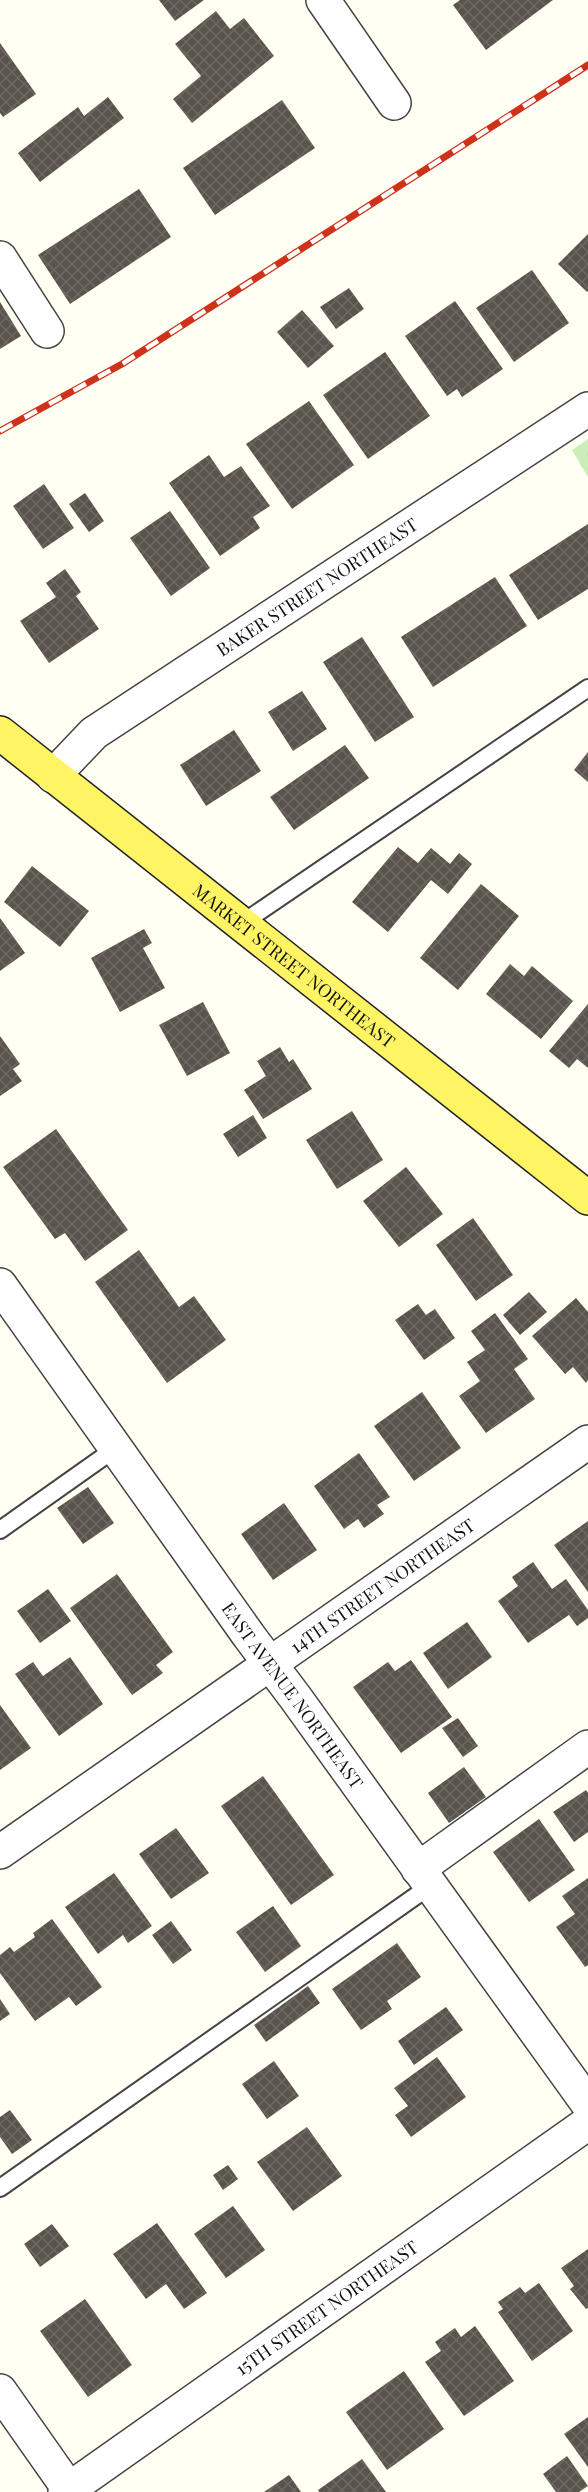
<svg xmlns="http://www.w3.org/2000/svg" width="588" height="2492" font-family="'Playfair Display',serif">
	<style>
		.park { fill: url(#park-crowns) }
		.building { fill: url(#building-cross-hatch) }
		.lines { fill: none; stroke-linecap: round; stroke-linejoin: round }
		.lane-casing { stroke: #444; stroke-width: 20 }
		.street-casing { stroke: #444; stroke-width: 36 }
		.primary-casing { stroke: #222; stroke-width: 36 }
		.lane { stroke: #fff; stroke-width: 16 }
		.street { stroke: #fff; stroke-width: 33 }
		.primary { stroke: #fff464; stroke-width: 33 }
		.rail-casing { stroke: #ce321b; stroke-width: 7 }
		.rail { stroke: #fff; stroke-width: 4.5; stroke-dasharray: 14; stroke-linecap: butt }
		.labels { text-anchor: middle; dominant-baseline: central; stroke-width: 6; stroke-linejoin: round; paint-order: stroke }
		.street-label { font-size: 18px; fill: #111; stroke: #fff }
	</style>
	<defs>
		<pattern id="park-crowns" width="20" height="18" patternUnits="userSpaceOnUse" patternTransform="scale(1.5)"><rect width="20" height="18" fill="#cbeeb9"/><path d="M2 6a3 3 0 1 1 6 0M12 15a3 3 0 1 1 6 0" fill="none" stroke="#adcb9e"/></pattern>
		<pattern id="building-cross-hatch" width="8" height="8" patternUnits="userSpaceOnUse" patternTransform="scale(1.5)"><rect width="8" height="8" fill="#5a544c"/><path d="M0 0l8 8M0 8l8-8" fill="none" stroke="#6d6862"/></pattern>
	</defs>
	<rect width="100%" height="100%" fill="#fffff4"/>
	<polygon class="park" points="588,439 588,477 572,450"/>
	<g class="building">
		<polygon points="159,0 204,0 175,21"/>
		<polygon points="460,0 553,0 486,50 453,5"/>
		<polygon points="216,11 230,29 244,18 274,56 192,123 173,99 201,76 175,44"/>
		<polygon points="0,43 36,94 3,117 0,113"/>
		<polygon points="108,97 124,118 40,182 18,153 78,107 84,116"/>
		<polygon points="282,100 315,148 215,215 183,168"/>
		<polygon points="139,189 171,237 70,304 38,255"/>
		<polygon points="588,234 588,291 587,292 558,264"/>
		<polygon points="532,270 569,323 514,362 476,308"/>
		<polygon points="349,288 364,309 336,329 320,307"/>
		<polygon points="455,301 503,369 462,397 457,389 447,396 405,336"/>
		<polygon points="0,302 21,336 0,349"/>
		<polygon points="302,310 334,346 308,368 277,332"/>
		<polygon points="385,352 430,416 368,459 323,395"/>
		<polygon points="309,401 354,465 292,509 246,444"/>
		<polygon points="209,455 224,477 241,466 270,506 253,517 260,528 220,556 169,483"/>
		<polygon points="44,484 74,528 43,549 13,506"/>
		<polygon points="85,493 104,521 89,532 69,504"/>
		<polygon points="170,511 210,568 171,596 130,538"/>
		<polygon points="588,524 588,589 538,620 509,575"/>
		<polygon points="65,569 81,592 76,596 99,629 49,663 20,621 56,597 46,583"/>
		<polygon points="495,577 527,626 433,687 401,637"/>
		<polygon points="362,637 414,717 375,742 323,662"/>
		<polygon points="302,691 327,729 293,751 268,712"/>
		<polygon points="234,730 261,771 206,806 180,765"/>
		<polygon points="345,745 369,778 294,830 270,797"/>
		<polygon points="588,752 588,782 574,770"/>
		<polygon points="398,847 418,863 431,848 450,864 459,853 472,864 448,894 431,880 388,932 352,902"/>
		<polygon points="32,866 89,911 60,947 4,902"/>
		<polygon points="481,884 519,916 458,990 420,958"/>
		<polygon points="0,918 25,953 0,971"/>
		<polygon points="144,929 152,943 143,948 165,988 120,1012 91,958"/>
		<polygon points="510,964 524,976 532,966 573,1001 541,1039 486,994"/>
		<polygon points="203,1002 230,1053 187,1076 159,1025"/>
		<polygon points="588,1004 588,1068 577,1059 569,1068 549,1051"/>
		<polygon points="0,1036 20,1064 13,1069 22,1081 0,1096"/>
		<polygon points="280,1047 289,1062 293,1059 312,1089 263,1119 244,1090 266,1076 257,1061"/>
		<polygon points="352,1111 383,1160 337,1189 306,1140"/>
		<polygon points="253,1115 267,1138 238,1157 223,1134"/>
		<polygon points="56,1129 128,1230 85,1261 65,1233 55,1239 3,1167"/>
		<polygon points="406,1167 443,1214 399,1247 363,1201"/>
		<polygon points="473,1218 513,1275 476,1301 436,1245"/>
		<polygon points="139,1250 179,1307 194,1296 226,1340 167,1383 95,1282"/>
		<polygon points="529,1292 547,1312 520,1335 503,1315"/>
		<polygon points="576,1298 588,1312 588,1380 586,1383 573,1367 565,1374 532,1336"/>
		<polygon points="418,1304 426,1315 435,1309 455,1338 424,1360 395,1320"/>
		<polygon points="495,1313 528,1359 514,1369 535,1399 486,1433 459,1396 480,1381 467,1362 485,1350 471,1331"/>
		<polygon points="422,1392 461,1448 414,1481 374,1426"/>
		<polygon points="359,1453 390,1497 377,1505 384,1514 364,1528 358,1519 344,1529 314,1486"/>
		<polygon points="88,1487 114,1523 83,1544 57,1508"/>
		<polygon points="284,1503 317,1550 273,1580 241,1534"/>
		<polygon points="588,1521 588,1592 554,1545"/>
		<polygon points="533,1562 552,1589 566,1579 588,1610 588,1618 577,1626 569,1615 528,1643 498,1601 518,1586 512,1577"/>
		<polygon points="117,1574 173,1652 156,1665 163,1673 132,1695 70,1608"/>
		<polygon points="48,1589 71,1621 40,1643 17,1611"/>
		<polygon points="467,1622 492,1657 448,1689 423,1653"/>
		<polygon points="70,1657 103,1704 59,1736 15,1674 33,1662 43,1676"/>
		<polygon points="411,1660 452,1717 401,1753 353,1687 388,1662 395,1671"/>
		<polygon points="0,1705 31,1748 0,1770"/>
		<polygon points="458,1718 478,1746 463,1757 442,1728"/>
		<polygon points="464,1767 486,1797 449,1823 428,1793"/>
		<polygon points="263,1776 334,1875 291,1905 221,1806"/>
		<polygon points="586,1790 588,1793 588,1832 574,1842 553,1812"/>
		<polygon points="539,1819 575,1870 529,1902 493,1852"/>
		<polygon points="176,1828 209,1873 171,1899 139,1854"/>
		<polygon points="114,1873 152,1926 128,1943 123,1935 98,1954 65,1907"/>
		<polygon points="588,1878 588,1965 585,1967 556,1927 575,1914 562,1896"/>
		<polygon points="273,1906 301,1946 265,1972 236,1932"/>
		<polygon points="52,1919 102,1987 76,2006 69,1997 35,2021 0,1973 0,1955 10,1947 14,1952 35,1937 33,1933"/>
		<polygon points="171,1921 192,1950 173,1964 152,1935"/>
		<polygon points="397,1943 421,1977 387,2001 392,2009 361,2030 332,1989"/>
		<polygon points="308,1986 320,2003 266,2042 254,2025"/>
		<polygon points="0,1999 10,2014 0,2021"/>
		<polygon points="446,2007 463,2030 414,2065 398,2041"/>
		<polygon points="437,2057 466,2097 411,2137 395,2115 408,2106 394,2088"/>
		<polygon points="274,2061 299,2096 267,2119 242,2084"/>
		<polygon points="10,2110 32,2140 12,2154 0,2137 0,2117"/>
		<polygon points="307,2127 342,2176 293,2211 257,2162"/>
		<polygon points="228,2165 238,2179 223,2190 213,2175"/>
		<polygon points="233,2206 265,2250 226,2278 194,2234"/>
		<polygon points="157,2223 207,2293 184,2309 166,2284 146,2299 113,2254"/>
		<polygon points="52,2224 69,2246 40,2267 24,2244"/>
		<polygon points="588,2249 588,2308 586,2309 570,2289 574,2286 561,2268"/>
		<polygon points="539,2283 573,2331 532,2361 498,2312 503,2309 498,2302 520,2287 525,2293"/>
		<polygon points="85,2299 132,2365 88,2397 40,2331"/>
		<polygon points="475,2326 514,2381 464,2416 425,2362 441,2351 435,2342 455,2328 461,2337"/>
		<polygon points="404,2371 444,2429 387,2470 346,2412"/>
		<polygon points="588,2417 588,2467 564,2434"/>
		<polygon points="567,2456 588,2486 579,2492 556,2492 543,2474"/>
		<polygon points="362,2459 386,2492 319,2492 318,2490"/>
		<polygon points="289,2475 301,2492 264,2492"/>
	</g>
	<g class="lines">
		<defs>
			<g id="lane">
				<polyline points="241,924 588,688"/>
				<polyline points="0,1530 116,1448"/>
				<polyline points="0,2188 430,1886"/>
			</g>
			<g id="street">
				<polyline points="323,0 394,103"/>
				<polyline points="0,258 47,331"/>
				<path id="s1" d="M53 776 94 733 588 409"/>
				<path id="s2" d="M0 1285 249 1636 295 1697 588 2104"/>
				<path id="s3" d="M0 1852 588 1442"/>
				<polyline points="418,1869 588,1747"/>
				<polyline points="0,2391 71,2492"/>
				<path id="s4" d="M65 2492 588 2123"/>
			</g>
			<g id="primary">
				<path id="s5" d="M0 733 588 1198"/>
			</g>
		</defs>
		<use href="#lane" class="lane-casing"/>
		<use href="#street" class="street-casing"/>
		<use href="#primary" class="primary-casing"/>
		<use href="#lane" class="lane"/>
		<use href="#street" class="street"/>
		<use href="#primary" class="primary"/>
		<defs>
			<polyline id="rail" points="0,431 122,364 588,65"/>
		</defs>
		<use href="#rail" class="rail-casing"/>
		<use href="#rail" class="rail"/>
	</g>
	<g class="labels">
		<g class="street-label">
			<text stroke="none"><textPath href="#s1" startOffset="326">BAKER STREET NORTHEAST</textPath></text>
			<text stroke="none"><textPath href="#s5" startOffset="375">MARKET STREET NORTHEAST</textPath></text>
			<text stroke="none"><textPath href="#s3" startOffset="466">14TH STREET NORTHEAST</textPath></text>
			<text stroke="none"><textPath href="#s2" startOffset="504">EAST AVENUE NORTHEAST</textPath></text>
			<text stroke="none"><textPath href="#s4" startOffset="320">15TH STREET NORTHEAST</textPath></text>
		</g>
	</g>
</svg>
